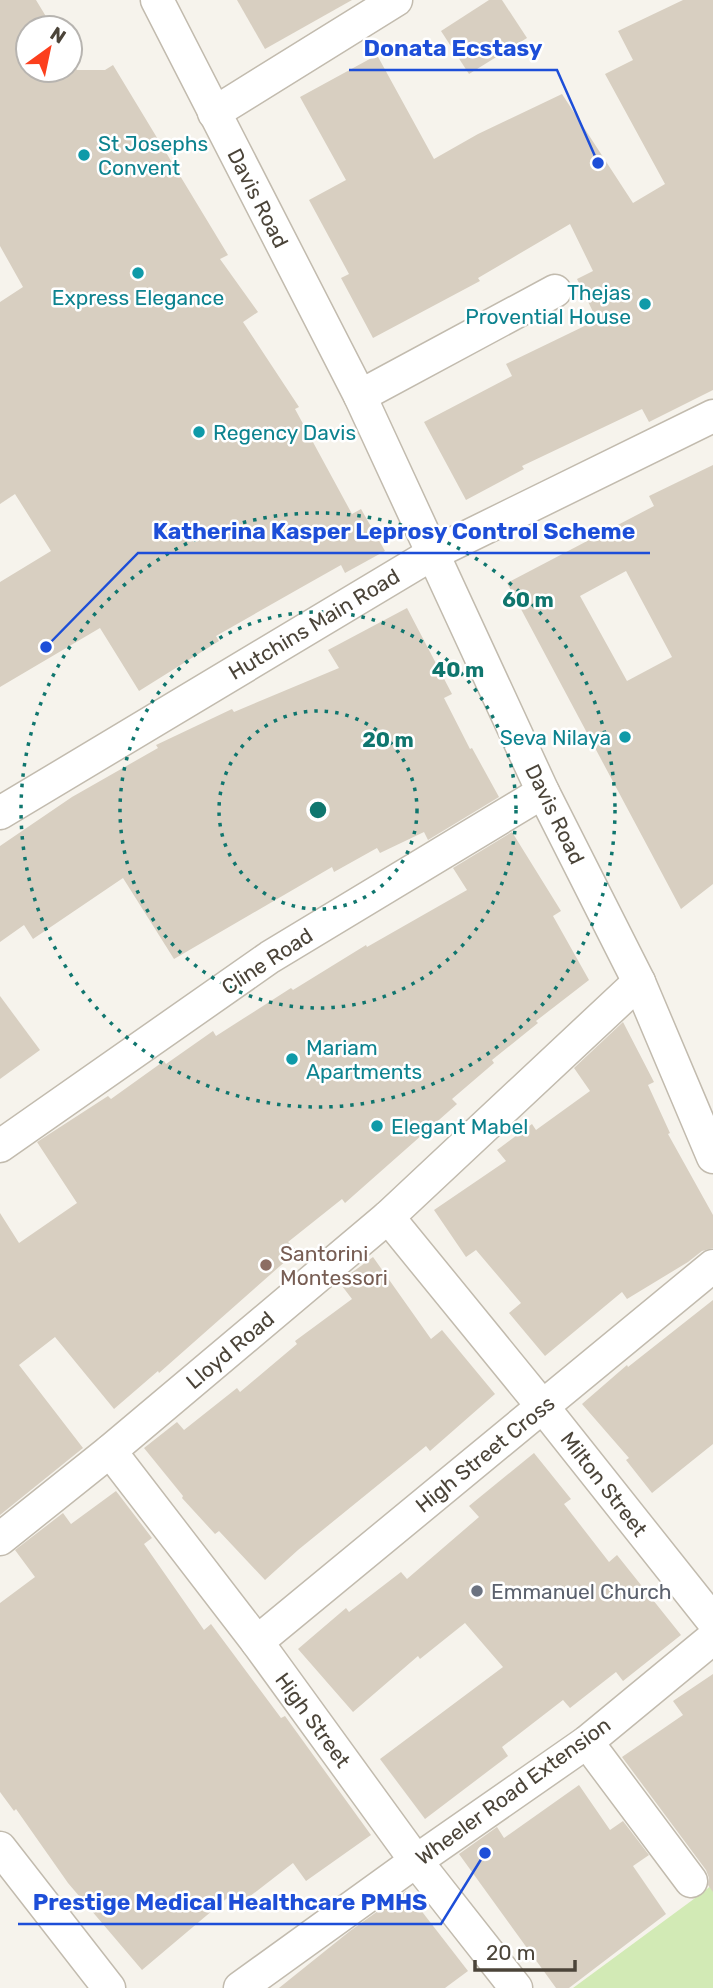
<svg xmlns="http://www.w3.org/2000/svg" width="713" height="1988" font-family="Rubik,sans-serif">
	<style>
		.green { fill: #d2eab5 }
		.building { fill: #d8cfc1; fill-rule: evenodd }
		.lines { fill: none; stroke-linecap: round; stroke-linejoin: round }
		.minor-casing { stroke: #c2bbae; stroke-width: 35 }
		.minor { stroke: #fff; stroke-width: 32 }
		.ring { fill: none; stroke: #0f766e; stroke-width: 3.5; stroke-dasharray: 3.5 7 }
		.culture-dot { fill: #0f9aa8; stroke: #fff; stroke-width: 2.5 }
		.education-dot { fill: #8d6e63; stroke: #fff; stroke-width: 2.5 }
		.worship-dot { fill: #6b7280; stroke: #fff; stroke-width: 2.5 }
		.labels { text-anchor: middle; dominant-baseline: central; stroke-width: 5; stroke-linejoin: round; paint-order: stroke }
		.culture-label { font-size: 21px; fill: #0d838f; stroke: #fff; text-anchor: start }
		.street-label { font-size: 21px; fill: #4b4439; stroke: #fff }
		.education-label { font-size: 21px; fill: #785e54; stroke: #fff; text-anchor: start }
		.worship-label { font-size: 21px; fill: #5b616d; stroke: #fff; text-anchor: start }
		.centre { fill: #0f766e; stroke: #fff; stroke-width: 3.5 }
		.ring-label { font-size: 21px; text-anchor: middle; font-weight: bold; fill: #0f766e; stroke: #fff; stroke-width: 5; stroke-linejoin: round; paint-order: stroke }
		.leader { fill: none; stroke: #1d4ed8; stroke-width: 2.5 }
		.callout-dot { fill: #1d4ed8; stroke: #fff; stroke-width: 2.5 }
		.callout-label { font-size: 23px; text-anchor: middle; font-weight: bold; fill: #1d4ed8; stroke: #fff; stroke-width: 5; stroke-linejoin: round; paint-order: stroke }
	</style>
	<rect width="100%" height="100%" fill="#f6f3ec"/>
	<polygon class="green" points="713,1884 713,1988 573,1988 702,1893"/>
	<g class="building">
		<polygon points="0,0 36,0 53,28 28,28 28,70 70,70 70,58 77,70 105,70 113,65 228,255 220,259 258,312 243,322 299,407 295,409 352,514 361,509 385,551 345,573 341,565 302,587 216,636 219,641 139,691 100,628 0,687 0,582 51,551 15,494 0,504 0,302 23,287 0,246"/>
		<polygon points="237,0 352,0 265,49"/>
		<polygon points="489,0 502,0 527,38 469,74 441,31"/>
		<polygon points="683,0 713,0 713,390 649,422 642,409 522,466 524,469 466,500 424,422 512,376 506,364 597,320 577,279 593,271 570,224 478,278 480,281 373,338 341,278 349,274 309,200 346,180 300,97 377,55 434,159 478,134 562,94 633,203 665,184 605,74 633,60 618,31"/>
		<path d="M713 465V884L681 909 507 583 654 506 649 496ZM626 571 672 657 627 681 580 596Z"/>
		<polygon points="407,608 452,694 444,698 470,749 472,748 499,797 428,840 424,832 380,853 377,848 334,872 332,867 174,959 123,878 33,939 24,925 0,942 0,846 72,797 158,748 156,745 232,709 234,712 339,668 328,650"/>
		<polygon points="512,832 561,911 553,916 589,980 536,1021 538,1023 492,1060 494,1063 452,1099 457,1104 345,1203 342,1199 288,1242 297,1251 159,1373 158,1371 114,1409 55,1337 19,1365 83,1448 0,1515 0,1213 19,1243 77,1203 37,1142 108,1096 111,1099 164,1061 166,1064 213,1031 216,1036 291,988 293,990 366,945 367,947 467,890 453,868"/>
		<polygon points="0,996 40,1050 0,1079"/>
		<polygon points="623,1022 654,1082 648,1085 670,1133 668,1134 713,1215 713,1248 702,1251 688,1262 627,1299 622,1292 545,1356 509,1313 521,1303 476,1250 466,1257 434,1210 506,1161 497,1150 532,1124 536,1130 590,1091 574,1068"/>
		<polygon points="373,1257 431,1339 442,1330 495,1394 430,1451 426,1446 298,1550 265,1580 219,1531 215,1534 182,1498 183,1496 144,1448 177,1422 184,1430 237,1388 240,1392 297,1344 295,1341 352,1299 339,1282"/>
		<polygon points="713,1300 713,1444 652,1493 626,1460 629,1458 582,1404 627,1365 628,1367"/>
		<polygon points="534,1453 571,1499 564,1504 609,1562 617,1555 681,1635 623,1681 616,1672 570,1708 563,1700 502,1747 508,1756 425,1819 380,1759 503,1667 465,1623 420,1659 418,1656 353,1712 298,1649 346,1608 349,1612 401,1572 407,1579 479,1517 469,1506"/>
		<polygon points="116,1491 152,1538 144,1544 204,1630 211,1624 281,1718 285,1716 371,1835 306,1881 293,1863 240,1904 232,1894 142,1970 68,1883 16,1809 14,1811 0,1792 0,1603 35,1577 15,1550 63,1513 71,1524"/>
		<polygon points="713,1674 713,1892 708,1885 709,1878 706,1870 622,1757 683,1715 673,1701"/>
		<polygon points="579,1785 610,1830 623,1821 649,1855 633,1866 666,1914 569,1988 556,1988 459,1854 497,1827 504,1838"/>
		<polygon points="406,1891 468,1971 445,1988 279,1988 350,1931"/>
	</g>
	<g class="lines">
		<defs>
			<g id="minor">
				<polyline points="157,0 360,396 543,792 639,982 713,1157"/>
				<polyline points="214,113 396,0"/>
				<polyline points="360,396 555,291"/>
				<polyline points="0,813 432,554 713,416"/>
				<polyline points="0,1146 270,957 543,792"/>
				<polyline points="388,1217 543,1407 713,1621"/>
				<polyline points="110,1451 257,1642 416,1861 516,1988"/>
				<polyline points="0,1539 110,1451 388,1217 639,982"/>
				<polyline points="257,1642 713,1266"/>
				<polyline points="587,1742 691,1881"/>
				<polyline points="0,1848 109,1988"/>
				<polyline points="240,1988 416,1861 587,1742 713,1638"/>
			</g>
		</defs>
		<use href="#minor" class="minor-casing"/>
		<use href="#minor" class="minor"/>
	</g>
	<g class="ring">
		<circle cx="318" cy="810" r="99"/>
		<circle cx="318" cy="810" r="198"/>
		<circle cx="318" cy="810" r="297"/>
	</g>
	<g class="culture-dot">
		<circle cx="84" cy="155" r="7"/>
		<circle cx="138" cy="273" r="7"/>
		<circle cx="645" cy="304" r="7"/>
		<circle cx="199" cy="432" r="7"/>
		<circle cx="625" cy="737" r="7"/>
		<circle cx="292" cy="1059" r="7"/>
		<circle cx="377" cy="1126" r="7"/>
	</g>
	<circle class="education-dot" cx="266" cy="1265" r="7"/>
	<circle class="worship-dot" cx="477" cy="1591" r="7"/>
	<g class="labels">
		<g class="culture-label">
			<text x="98" y="143">St Josephs<tspan x="98" dy="24">Convent</tspan></text>
			<text x="631" y="292" text-anchor="end">Thejas<tspan x="631" dy="24">Provential House</tspan></text>
			<text x="138" y="297" text-anchor="middle">Express Elegance</text>
			<text x="213" y="432">Regency Davis</text>
			<text x="611" y="737" text-anchor="end">Seva Nilaya</text>
			<text x="306" y="1047">Mariam<tspan x="306" dy="24">Apartments</tspan></text>
			<text x="391" y="1126">Elegant Mabel</text>
		</g>
		<g class="street-label">
			<text transform="translate(258 198) rotate(63)">Davis Road</text>
			<text transform="translate(314 624) rotate(-31)">Hutchins Main Road</text>
			<text transform="translate(555 814) rotate(64)">Davis Road</text>
			<text transform="translate(267 961) rotate(-33)">Cline Road</text>
			<text transform="translate(230 1350) rotate(-40)">Lloyd Road</text>
			<text transform="translate(485 1454) rotate(-39)">High Street Cross</text>
			<text transform="translate(604 1484) rotate(52)">Milton Street</text>
			<text transform="translate(313 1720) rotate(54)">High Street</text>
			<text transform="translate(513 1791) rotate(-36)">Wheeler Road Extension</text>
		</g>
		<g class="education-label">
			<text x="280" y="1253">Santorini<tspan x="280" dy="24">Montessori</tspan></text>
		</g>
		<g class="worship-label">
			<text x="491" y="1591">Emmanuel Church</text>
		</g>
	</g>
	<circle cx="318" cy="810" r="10" class="centre"/>
	<g class="ring-label">
		<text x="528" y="607">60 m</text>
		<text x="458" y="677">40 m</text>
		<text x="388" y="747">20 m</text>
	</g>
	<path class="leader" d="M598 163L557 70H349M46 647L138 553H650M485 1853L441 1924H18"/>
	<g class="callout-dot">
		<circle cx="598" cy="163" r="7"/>
		<circle cx="46" cy="647" r="7"/>
		<circle cx="485" cy="1853" r="7"/>
	</g>
	<g class="callout-label">
		<text x="453" y="56">Donata Ecstasy</text>
		<text x="394" y="539">Katherina Kasper Leprosy Control Scheme</text>
		<text x="230" y="1910">Prestige Medical Healthcare PMHS</text>
	</g>
	<g transform="translate(49 49) rotate(33)"><circle r="33" fill="#ffffff" stroke="#b7b4b0" stroke-width="2"/>
	<path d="M0-5L12 26L0 18L-12 26Z" fill="#fc3f1d"/>
	<text y="-10" font-size="19" font-weight="bold" text-anchor="middle" fill="#4b4439">N</text>
	</g>
	<path d="M475 1960v10h100v-10" fill="none" stroke="#4b4439" stroke-width="3.5"/>
	<text x="486" y="1960" font-size="21" fill="#4b4439" stroke="#ffffff" stroke-width="5" paint-order="stroke">20 m</text>
</svg>
